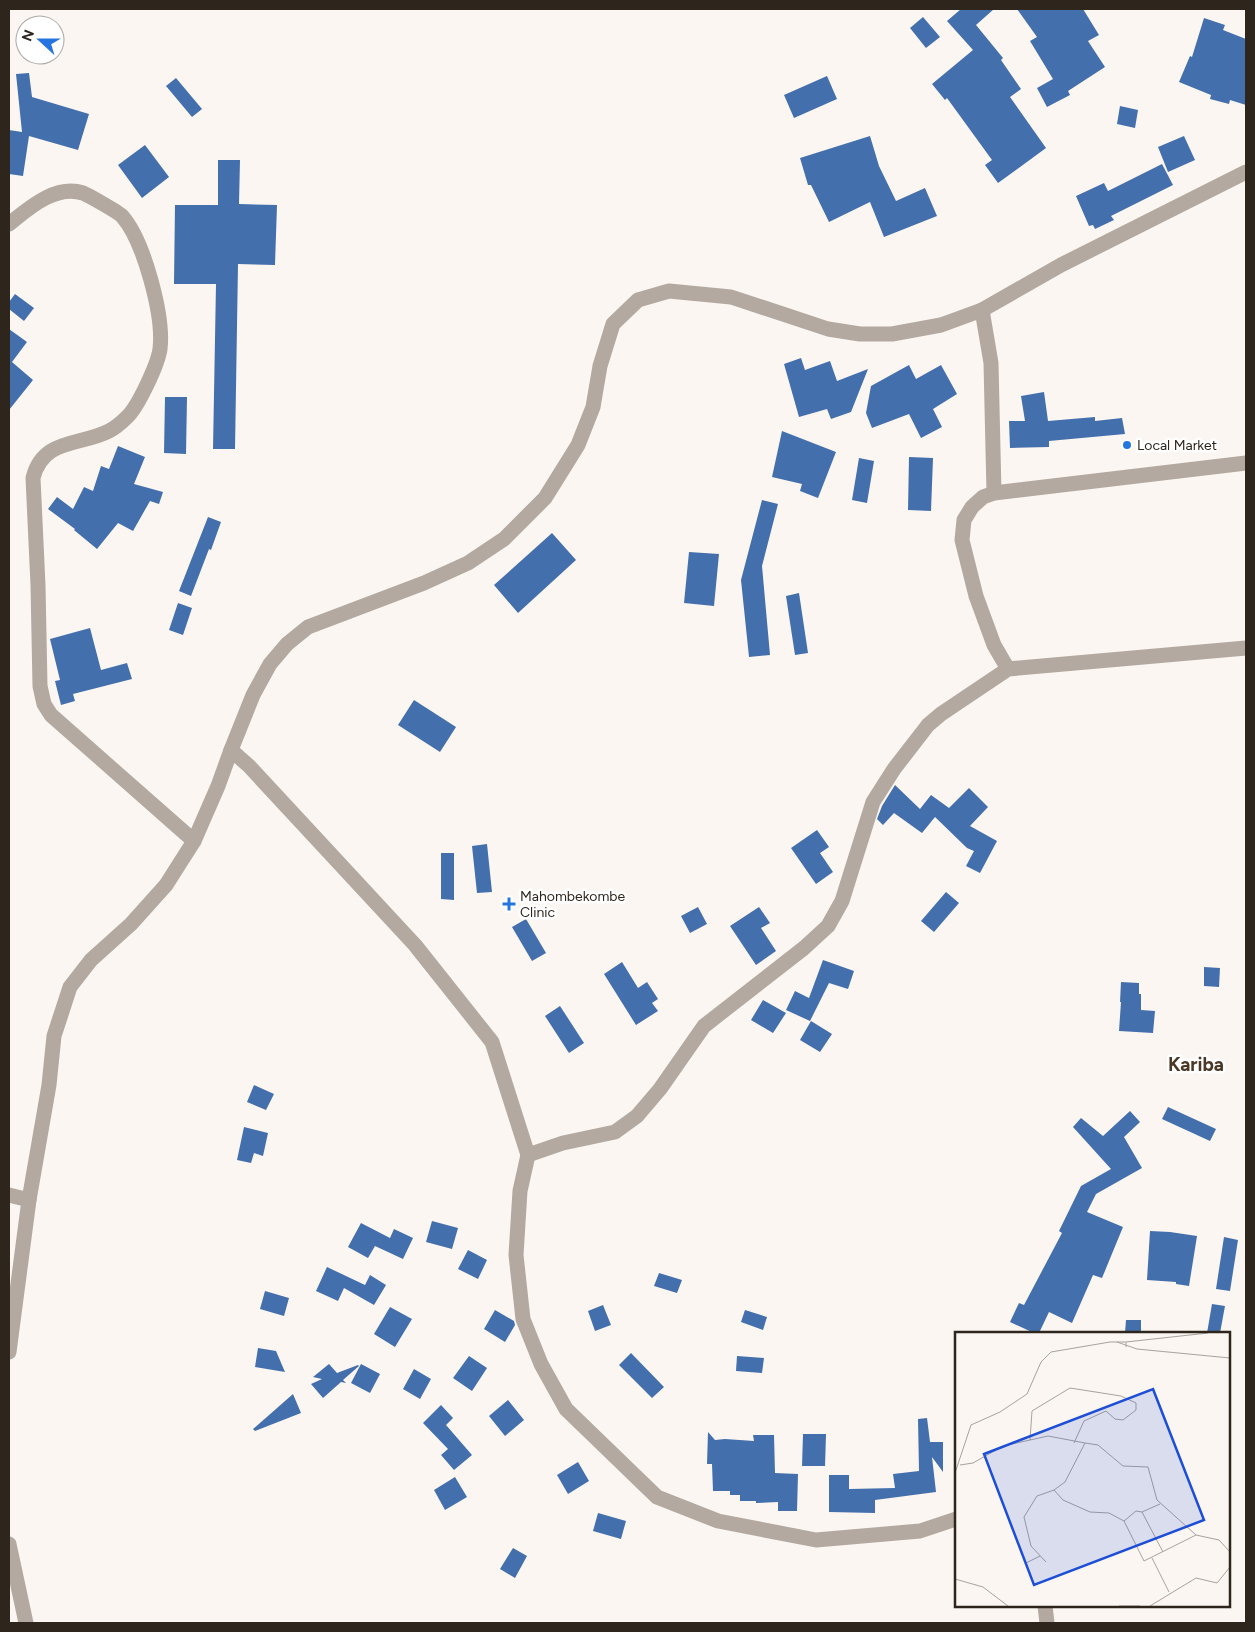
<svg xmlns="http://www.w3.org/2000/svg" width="1255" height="1632" font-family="Figtree,sans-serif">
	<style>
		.building { fill: #436fad }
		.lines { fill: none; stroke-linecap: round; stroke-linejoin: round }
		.street { stroke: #b3a9a0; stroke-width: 15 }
		.poi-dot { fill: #2475e0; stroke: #fff; stroke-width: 2 }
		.labels { text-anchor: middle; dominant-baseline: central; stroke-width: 5; stroke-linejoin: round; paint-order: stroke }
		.poi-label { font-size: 14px; fill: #2e251d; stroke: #fff; text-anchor: start }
		.district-label { font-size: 19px; font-weight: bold; fill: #4b3827; stroke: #fff }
		.inset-road { fill: none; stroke: #a9a29d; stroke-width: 1 }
		.view { fill: #1d4ed8; fill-opacity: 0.15; stroke: #1d4ed8; stroke-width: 2.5 }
		.inset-edge { fill: none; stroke: #2e251d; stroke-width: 2.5 }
	</style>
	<rect width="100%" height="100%" fill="#fbf6f2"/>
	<g class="building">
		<polygon points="961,9 994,9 976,25 1003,58 1001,60 1021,89 1010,97 1046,148 998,183 985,165 992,160 947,98 945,100 932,84 973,50 947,21"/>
		<polygon points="1017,9 1083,9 1099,35 1088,41 1105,67 1068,91 1070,95 1047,107 1037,88 1053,79 1030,41 1037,37"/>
		<polygon points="923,17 940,37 926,48 910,28"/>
		<polygon points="1204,18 1225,25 1223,30 1246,39 1246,105 1230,100 1229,104 1210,99 1211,95 1179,82 1190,56 1192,57"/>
		<polygon points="29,73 32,97 89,114 78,150 29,136 23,176 9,174 9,130 22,132 16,74"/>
		<polygon points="827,76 837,99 794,118 784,95"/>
		<polygon points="176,78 202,109 192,117 166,86"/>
		<polygon points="1120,106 1138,110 1135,128 1117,124"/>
		<polygon points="870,136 879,166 896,201 925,188 937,216 884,237 870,202 829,222 811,185 808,185 800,158"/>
		<polygon points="1184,136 1195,160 1168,172 1158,147"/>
		<polygon points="145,145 169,177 142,198 118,165"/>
		<polygon points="218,160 240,160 239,204 277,205 275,265 238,264 235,449 213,449 216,284 174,284 175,205 218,205"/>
		<polygon points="1162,164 1173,185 1111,216 1114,220 1095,229 1093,225 1089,226 1076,196 1104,183 1108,191"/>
		<polygon points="15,294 34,308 24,321 9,309 9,302"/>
		<polygon points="9,329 27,342 12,362 33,380 9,410"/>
		<polygon points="801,358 805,370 830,361 837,381 868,369 851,412 831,419 827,409 799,417 784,364"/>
		<polygon points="909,365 916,379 941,365 957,394 933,409 942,427 921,438 909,414 872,428 866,413 871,386"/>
		<polygon points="1044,392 1048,421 1095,417 1095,421 1122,418 1125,434 1049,441 1049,447 1010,448 1009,421 1025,421 1021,396"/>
		<polygon points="165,397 187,397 186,454 164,453"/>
		<polygon points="782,431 836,452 818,498 800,491 802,484 772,477"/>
		<polygon points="118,446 145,457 134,484 163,492 159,504 150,501 133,531 118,523 97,549 74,530 75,529 48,509 57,497 73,509 84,487 93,491 101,466 109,469"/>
		<polygon points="909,457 933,458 931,511 908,510"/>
		<polygon points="859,458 874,461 867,503 852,500"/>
		<polygon points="762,500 778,504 762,566 770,655 749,657 741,580"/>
		<polygon points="208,517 221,522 211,550 209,549 191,596 179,591"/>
		<polygon points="552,533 576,560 518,613 494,585"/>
		<polygon points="689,552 719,554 714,606 684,603"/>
		<polygon points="799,593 808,653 795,655 786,596"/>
		<polygon points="178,603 192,608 183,635 169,630"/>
		<polygon points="90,628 101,670 127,663 132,679 73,694 75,701 61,705 55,681 60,680 50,639"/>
		<polygon points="414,700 456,727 440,752 398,725"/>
		<polygon points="895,785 920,809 931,795 949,808 969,788 988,807 970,826 997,841 980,873 966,866 974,851 967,848 935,817 922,833 894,813 883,825 877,819 882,806"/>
		<polygon points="817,830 829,847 820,853 833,872 816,884 791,848"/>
		<polygon points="487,844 492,892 477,893 472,846"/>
		<polygon points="441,853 454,853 454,900 441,899"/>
		<polygon points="946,892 959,903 934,932 921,921"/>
		<polygon points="698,907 707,924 690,933 681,916"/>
		<polygon points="759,907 770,923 761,928 776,951 756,965 730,926"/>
		<polygon points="526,919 546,953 532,961 512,927"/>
		<polygon points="823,960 854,971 848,989 829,983 810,1021 786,1010 795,991 809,998"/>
		<polygon points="622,962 638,988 647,982 658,999 652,1003 658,1011 636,1025 604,974"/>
		<polygon points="1204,967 1220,968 1219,987 1204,986"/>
		<polygon points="1121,982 1139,983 1139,994 1141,994 1141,1010 1155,1011 1153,1033 1119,1031 1121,1002 1120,1002"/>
		<polygon points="763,1000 786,1013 773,1033 751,1020"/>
		<polygon points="560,1006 584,1043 569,1053 545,1016"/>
		<polygon points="811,1021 832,1034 820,1052 800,1040"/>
		<polygon points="254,1085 274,1094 266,1110 247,1102"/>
		<polygon points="1168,1107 1216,1129 1210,1141 1162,1119"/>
		<polygon points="1130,1111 1140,1122 1124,1137 1142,1168 1096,1194 1087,1212 1123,1227 1102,1278 1093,1275 1072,1323 1049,1312 1039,1333 1034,1333 1010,1322 1019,1303 1024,1305 1062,1233 1059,1231 1081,1186 1111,1169 1073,1127 1081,1118 1103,1136"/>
		<polygon points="244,1127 268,1133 263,1156 254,1153 251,1163 237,1160"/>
		<polygon points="432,1221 458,1228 452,1249 426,1242"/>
		<polygon points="361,1223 390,1238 394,1229 413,1238 403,1259 375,1246 368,1258 348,1247"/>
		<polygon points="1150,1231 1170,1232 1197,1236 1189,1286 1176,1284 1176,1282 1147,1280"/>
		<polygon points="1224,1237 1238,1240 1230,1291 1216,1289"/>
		<polygon points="468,1250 487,1260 478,1279 458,1269"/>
		<polygon points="327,1267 365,1285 370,1275 386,1285 374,1305 344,1288 338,1301 316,1291"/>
		<polygon points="659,1273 682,1280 677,1293 654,1286"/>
		<polygon points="265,1291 289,1298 284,1316 260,1309"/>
		<polygon points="1212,1304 1225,1306 1220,1333 1207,1333"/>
		<polygon points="603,1305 611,1325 595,1331 588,1311"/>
		<polygon points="390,1307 412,1319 395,1347 374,1334"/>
		<polygon points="495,1310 514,1321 515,1325 505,1342 484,1329"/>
		<polygon points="745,1310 767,1317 763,1330 741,1322"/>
		<polygon points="1126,1320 1141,1320 1141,1333 1125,1333"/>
		<polygon points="258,1348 276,1351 285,1372 255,1367"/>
		<polygon points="631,1353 664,1387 652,1398 619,1365"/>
		<polygon points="469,1356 487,1368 472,1391 453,1378"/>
		<polygon points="737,1356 764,1358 762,1373 736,1371"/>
		<polygon points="329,1364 337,1373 358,1365 359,1366 343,1380 346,1383 341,1382 323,1398 311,1384 322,1379 313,1377"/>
		<polygon points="361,1364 380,1374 370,1393 351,1383"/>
		<polygon points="414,1369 431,1379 420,1399 403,1389"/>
		<polygon points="293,1394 301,1413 255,1431 253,1429"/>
		<polygon points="508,1400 524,1420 505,1436 489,1416"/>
		<polygon points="441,1405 453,1418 446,1425 472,1455 454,1470 441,1455 448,1449 423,1423"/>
		<polygon points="927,1418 930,1442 943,1442 943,1472 932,1457 936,1492 875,1500 875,1513 829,1512 829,1475 849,1475 849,1489 895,1488 893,1474 919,1471 918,1419"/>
		<polygon points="708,1432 715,1440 725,1439 754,1441 753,1435 774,1435 775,1473 798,1474 797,1511 778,1511 778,1502 756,1503 756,1501 740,1501 740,1495 730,1495 730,1491 713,1491 712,1464 707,1464"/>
		<polygon points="803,1434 826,1434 825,1466 802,1466"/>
		<polygon points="578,1462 589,1481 568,1494 557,1475"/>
		<polygon points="455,1477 467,1497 445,1510 434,1490"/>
		<polygon points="598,1513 626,1521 621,1539 593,1531"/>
		<polygon points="513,1548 527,1556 515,1578 500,1569"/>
	</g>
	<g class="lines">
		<g class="street">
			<path d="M9 224C28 209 55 184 83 193 88 195 118 212 122 216 144 241 164 316 160 349 158 364 138 407 127 417 122 422 115 428 109 431 80 446 43 438 33 478L38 585 40 686 44 704 51 715 194 841"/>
			<polyline points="982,310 991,363 994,493 983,497 972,507 964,520 962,540 976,596 994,645 1008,669"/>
			<polyline points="994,493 1246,463"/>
			<polyline points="231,750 253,695 270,664 287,644 308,627 424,583 468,563 504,539 545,498 578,445 593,407 600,366 613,324 638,300 669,291 731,297 828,329 860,334 892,334 941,325 982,310 1061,265 1246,172"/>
			<polyline points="528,1155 563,1143 615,1132 637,1116 660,1089 704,1026 804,948 828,926 842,901 873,802 894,769 928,725 941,714 1008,669 1246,648"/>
			<polyline points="9,1195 29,1200"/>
			<polyline points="9,1352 29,1200 49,1085 54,1036 70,987 91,960 131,924 166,885 194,841 218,786 231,750 249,766 415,945 492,1042 528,1155 520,1191 516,1255 523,1319 541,1364 566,1409 657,1497 718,1521 816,1540 920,1531 956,1519"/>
			<polyline points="9,1544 26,1623"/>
			<polyline points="1045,1606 1047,1623"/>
		</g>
	</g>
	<g class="poi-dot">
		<circle cx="1127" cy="445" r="5"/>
		<path d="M506.5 896.5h5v5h5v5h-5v5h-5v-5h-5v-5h5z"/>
	</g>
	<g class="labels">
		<g class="poi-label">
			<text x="1137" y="445">Local Market</text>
			<text x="520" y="896">Mahombekombe<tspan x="520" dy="16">Clinic</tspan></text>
		</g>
		<g class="district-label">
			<text x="1196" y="1064">Kariba</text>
		</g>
	</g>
	<g transform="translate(955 1332)">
		<rect width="275" height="275" fill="#fbf6f2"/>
		<path class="inset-road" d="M162 10 182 17 275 26M171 10 253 1M75 108 77 79 115 56 166 64 181 71V78L168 88 160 87 151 79 129 89 119 111M130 111 143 113 168 134 193 135 202 168 241 203M5 133 18 131 48 114 93 104 130 111 110 150 99 158 82 164 69 185 76 214 91 230M0 141 16 93 45 80 72 62 86 30 96 20 155 10H171V15M99 158 108 168 135 180 154 181 169 189 189 229 241 203 264 208 275 220M0 170V192M187 180 208 220M169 189 181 179 187 180 205 172M197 226 214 260M71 231 85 224M0 247 28 255 53 274M164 274H185M195 274 241 246 262 251 275 235"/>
		<path class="view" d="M198 57 249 188 79 253 29 122Z"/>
		<rect width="275" height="275" class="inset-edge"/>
	</g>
	<rect width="1255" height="1632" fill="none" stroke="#2e251d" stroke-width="20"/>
	<g transform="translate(40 40) rotate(291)"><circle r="24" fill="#ffffff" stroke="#aba8a5"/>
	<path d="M0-4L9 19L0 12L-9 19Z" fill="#2475e0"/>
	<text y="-8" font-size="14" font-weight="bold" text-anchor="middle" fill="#2e251d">N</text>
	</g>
</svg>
